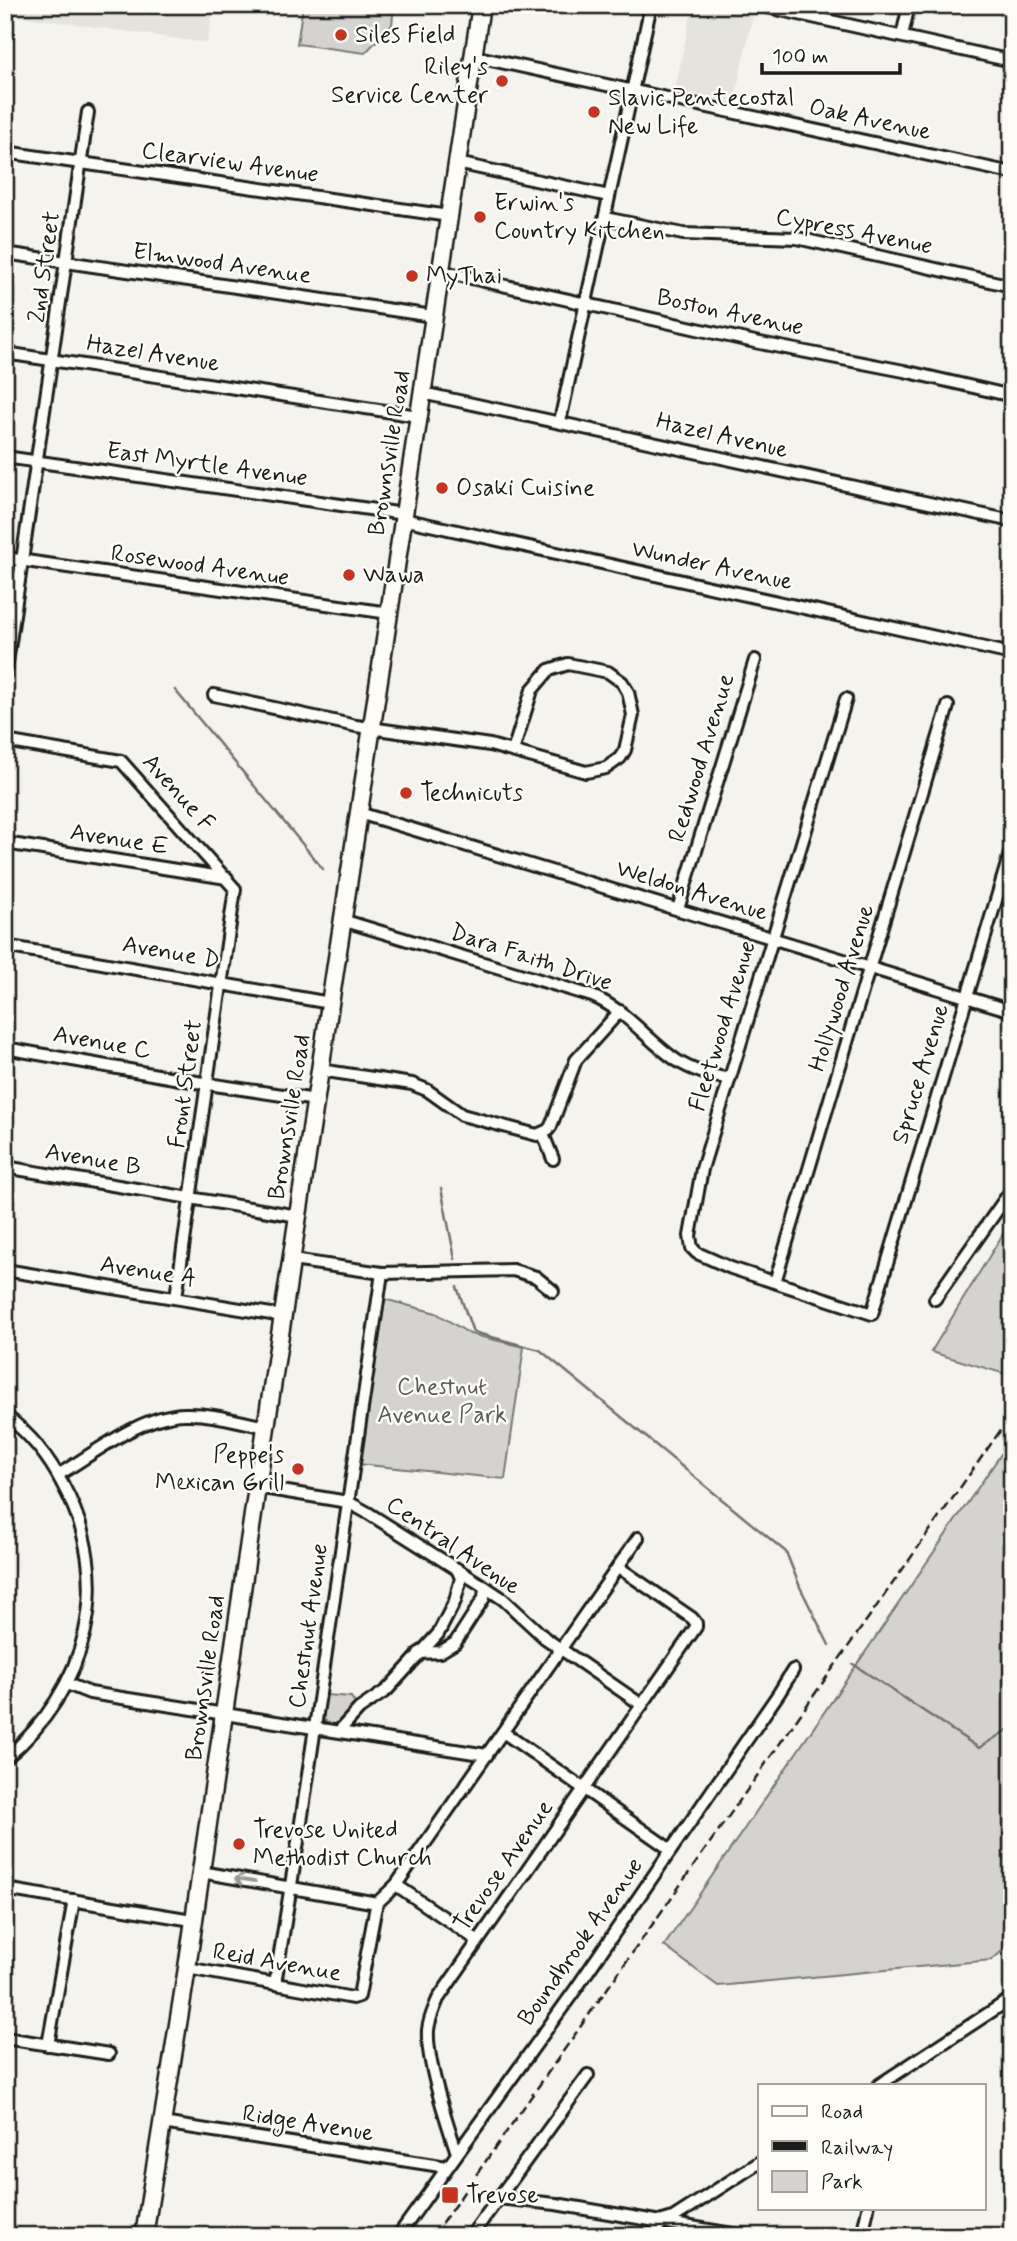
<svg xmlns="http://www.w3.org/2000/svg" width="1017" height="2241" font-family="Mynerve,sans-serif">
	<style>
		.built { fill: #e4e3de }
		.green { fill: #d4d3cf; stroke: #787876; stroke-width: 2 }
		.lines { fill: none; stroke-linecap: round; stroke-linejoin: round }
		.stream { stroke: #72716f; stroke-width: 2.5 }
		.street-casing { stroke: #1c1c1c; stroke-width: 16 }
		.secondary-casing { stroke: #1c1c1c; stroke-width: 21 }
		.street { stroke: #fdfcf7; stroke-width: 10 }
		.secondary { stroke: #fdfcf7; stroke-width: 16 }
		.rail { stroke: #1c1c1c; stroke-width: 2.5; stroke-dasharray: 10 5; stroke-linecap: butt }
		.oneway { stroke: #989794 }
		.poi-dot { fill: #c8321e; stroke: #fdfcf7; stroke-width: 2.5 }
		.labels { text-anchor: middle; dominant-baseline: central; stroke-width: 5; stroke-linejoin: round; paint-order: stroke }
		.poi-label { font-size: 24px; fill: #1c1c1c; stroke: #fdfcf7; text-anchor: start }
		.street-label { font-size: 24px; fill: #1c1c1c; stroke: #fdfcf7 }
		.park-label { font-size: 24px; fill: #5c5c5b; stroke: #fdfcf7 }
	</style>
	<rect width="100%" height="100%" fill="#f4f3ee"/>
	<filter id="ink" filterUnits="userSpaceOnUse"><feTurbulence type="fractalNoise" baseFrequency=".0143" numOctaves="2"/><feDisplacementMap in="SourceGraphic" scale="14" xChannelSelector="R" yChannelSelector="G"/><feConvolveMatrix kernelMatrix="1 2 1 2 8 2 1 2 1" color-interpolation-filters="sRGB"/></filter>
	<g filter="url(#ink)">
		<g class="built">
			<polygon points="5,5 214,5 207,43 5,14"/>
			<polygon points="693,5 735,5 754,9 734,102 675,90"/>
		</g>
		<g class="green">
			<polygon points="303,5 394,5 392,25 365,53 297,44"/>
			<polygon points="1012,1219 1012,1376 931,1352"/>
			<polygon points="384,1299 436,1313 470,1334 524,1347 505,1479 358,1464"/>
			<polygon points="1012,1438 1012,1942 992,1960 718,1986 664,1946"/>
			<polygon points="326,1695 351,1697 357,1706 338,1724 330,1724 322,1718"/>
		</g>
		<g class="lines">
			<g class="stream">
				<polyline points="175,690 323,869"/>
				<polyline points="441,1188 455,1259"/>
				<polyline points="457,1287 473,1332 540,1350 786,1552 800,1587 829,1645"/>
				<polyline points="853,1664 979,1748 1007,1730 1012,1731"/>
			</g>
			<defs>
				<g id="street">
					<polyline points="758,5 1012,61"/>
					<polyline points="902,36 909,5"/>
					<polyline points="473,56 1012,173"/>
					<polyline points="5,152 449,216"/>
					<polyline points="457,163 609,196"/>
					<polyline points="605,218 683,234 797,238 1012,286"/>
					<polyline points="5,253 433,316"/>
					<polyline points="440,271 755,342 904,371 1012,396"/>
					<polyline points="5,353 418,416"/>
					<polyline points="422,393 1012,521"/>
					<polyline points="560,421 651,5"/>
					<polyline points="5,457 404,514"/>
					<polyline points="403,519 1012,654"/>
					<polyline points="5,558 389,613"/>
					<polyline points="5,676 88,112"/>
					<polyline points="214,695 356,726 490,745 586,772 606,768 620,758 625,750 633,715 628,692 622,682 608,672 568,664 549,670 532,690 513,751"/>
					<polyline points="846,699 702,1169 690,1236 692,1248 697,1253 731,1268 872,1314 1012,847"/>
					<polyline points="5,741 121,761 235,889 176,1297"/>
					<polyline points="359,813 1012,1011"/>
					<polyline points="5,843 227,878"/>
					<polyline points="678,909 755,660"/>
					<path d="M342 920 592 996C626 1010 647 1040 676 1060 692 1071 710 1075 729 1079"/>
					<polyline points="5,946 330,1003"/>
					<polyline points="5,1048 208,1084 316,1100"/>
					<polyline points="320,1070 412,1084 427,1090 462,1115 537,1135 548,1130 551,1126 576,1060 620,1011"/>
					<polyline points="543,1134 553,1159"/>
					<polyline points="5,1167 298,1216"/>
					<polyline points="292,1260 382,1273 513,1270 536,1277 553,1291"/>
					<polyline points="5,1270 283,1316"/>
					<polyline points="775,1282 948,706"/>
					<polyline points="935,1299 1012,1189"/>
					<path d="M5 1415C30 1434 49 1457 63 1485 116 1582 87 1690 5 1759"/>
					<path d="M58 1475C95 1453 141 1415 185 1414 212 1413 240 1422 266 1427"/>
					<polyline points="257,1487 348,1502 368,1513 485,1587 503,1599 545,1638 642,1705"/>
					<polyline points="419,1653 440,1652 455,1643 484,1598 485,1587"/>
					<polyline points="67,1684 90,1693 487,1755"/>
					<polyline points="339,1731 359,1709 387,1690 438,1634 455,1601 461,1578 457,1569"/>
					<polyline points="503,1732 671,1850"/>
					<polyline points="201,1872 377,1903"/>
					<polyline points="396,1885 477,1940"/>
					<polyline points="5,1889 192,1920"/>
					<polyline points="187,1968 353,1998 359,1996 375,1911 377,1903 396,1885 638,1538"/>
					<polyline points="275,1984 300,1829 382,1273"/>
					<polyline points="5,2038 109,2054"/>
					<polyline points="48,2045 74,1900"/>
					<polyline points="879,2085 1012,1998"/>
					<polyline points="162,2123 447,2167"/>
					<path d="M457 2153C447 2122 426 2061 428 2030 429 2019 434 2009 438 1999L696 1627V1623L692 1618 618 1567"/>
					<polyline points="497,2198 556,2204 744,2236"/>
					<polyline points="398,2236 575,1990 779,1693 793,1670"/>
					<polyline points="471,2236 588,2075"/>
					<polyline points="652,2236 663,2221 673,2218 760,2162"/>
					<polyline points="862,2236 868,2208"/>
				</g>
				<polyline id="secondary" points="144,2236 187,1968 257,1487 481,5"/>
			</defs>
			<use href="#street" class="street-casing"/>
			<use href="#secondary" class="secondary-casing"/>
			<use href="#street" class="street"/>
			<use href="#secondary" class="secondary"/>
			<polyline class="rail" points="433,2236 1012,1414"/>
		</g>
		<defs><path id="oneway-shaft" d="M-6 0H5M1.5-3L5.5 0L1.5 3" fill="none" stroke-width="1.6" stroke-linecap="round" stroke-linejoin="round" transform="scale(1.75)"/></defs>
		<use class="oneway" href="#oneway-shaft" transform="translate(245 1880) rotate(-171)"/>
	</g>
	<g class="poi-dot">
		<circle cx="341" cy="35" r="7"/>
		<circle cx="502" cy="81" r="7"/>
		<circle cx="594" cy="112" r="7"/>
		<circle cx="480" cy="217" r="7"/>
		<circle cx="412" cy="276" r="7"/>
		<circle cx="442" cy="488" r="7"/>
		<circle cx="349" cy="575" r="7"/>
		<circle cx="406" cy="793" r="7"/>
		<circle cx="298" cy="1469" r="7"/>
		<circle cx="239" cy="1844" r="7"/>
		<rect x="441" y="2186" width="18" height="18" rx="3.5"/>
	</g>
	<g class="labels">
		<g class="poi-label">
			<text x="355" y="35">Siles Field</text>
			<text x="488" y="67" text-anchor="end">Riley's<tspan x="488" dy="28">Service Center</tspan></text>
			<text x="608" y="98">Slavic Pentecostal<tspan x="608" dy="28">New Life</tspan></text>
			<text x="494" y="203">Erwin's<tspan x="494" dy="28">Country Kitchen</tspan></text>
			<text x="426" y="276">MyThai</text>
			<text x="456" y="488">Osaki Cuisine</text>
			<text x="363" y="575">Wawa</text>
			<text x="420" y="793">Technicuts</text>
			<text x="284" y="1455" text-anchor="end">Peppe's<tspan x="284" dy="28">Mexican Grill</tspan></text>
			<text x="253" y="1830">Trevose United<tspan x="253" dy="28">Methodist Church</tspan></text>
			<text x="466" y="2195">Trevose</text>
		</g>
		<g class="street-label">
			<text transform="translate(870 120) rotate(12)">Oak Avenue</text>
			<text transform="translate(230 163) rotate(8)">Clearview Avenue</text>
			<text transform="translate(854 232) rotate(11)">Cypress Avenue</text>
			<text transform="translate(222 264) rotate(8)">Elmwood Avenue</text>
			<text transform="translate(45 267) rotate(-82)">2nd Street</text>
			<text transform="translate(730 313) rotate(12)">Boston Avenue</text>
			<text transform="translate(153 354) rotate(9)">Hazel Avenue</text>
			<text transform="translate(722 436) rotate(13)">Hazel Avenue</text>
			<text transform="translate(390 453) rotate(-81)">Brownsville Road</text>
			<text transform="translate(207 465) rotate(8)">East Myrtle Avenue</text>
			<text transform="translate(200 566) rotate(8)">Rosewood Avenue</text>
			<text transform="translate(712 566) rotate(12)">Wunder Avenue</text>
			<text transform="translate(702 758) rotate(-73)">Redwood Avenue</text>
			<text transform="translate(178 793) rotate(48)">Avenue F</text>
			<text transform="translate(119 840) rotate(9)">Avenue E</text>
			<text transform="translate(692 891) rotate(17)">Weldon Avenue</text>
			<text transform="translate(171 953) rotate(10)">Avenue D</text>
			<text transform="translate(531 958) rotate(18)">Dara Faith Drive</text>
			<text transform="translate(842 988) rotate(-73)">Hollywood Avenue</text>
			<text transform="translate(723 1026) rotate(-73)">Fleetwood Avenue</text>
			<text transform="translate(102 1043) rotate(10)">Avenue C</text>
			<text transform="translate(921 1074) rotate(-73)">Spruce Avenue</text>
			<text transform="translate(186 1084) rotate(-82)">Front Street</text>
			<text transform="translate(290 1117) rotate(-81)">Brownsville Road</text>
			<text transform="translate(93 1160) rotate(10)">Avenue B</text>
			<text transform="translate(148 1272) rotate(9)">Avenue A</text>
			<text transform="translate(453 1546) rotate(34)">Central Avenue</text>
			<text transform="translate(309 1626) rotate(-82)">Chestnut Avenue</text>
			<text transform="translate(206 1678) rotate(-82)">Brownsville Road</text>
			<text transform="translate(504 1866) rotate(-55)">Trevose Avenue</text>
			<text transform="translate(581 1942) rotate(-55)">Boundbrook Avenue</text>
			<text transform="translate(277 1963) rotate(10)">Reid Avenue</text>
			<text transform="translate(308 2124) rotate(9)">Ridge Avenue</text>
		</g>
		<g class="park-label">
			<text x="442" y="1387">Chestnut<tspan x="442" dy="28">Avenue Park</tspan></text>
		</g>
	</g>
	<rect width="1017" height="2241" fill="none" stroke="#fdfcf7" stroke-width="28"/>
	<rect x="14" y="14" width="989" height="2213" fill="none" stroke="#1c1c1c" stroke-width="2.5" filter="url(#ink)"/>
	<rect x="758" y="2084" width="228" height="126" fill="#fdfcf7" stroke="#a3a29f" stroke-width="2"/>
	<rect x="772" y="2106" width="35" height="10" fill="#fdfcf7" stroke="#a3a29f" stroke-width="2"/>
	<text x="821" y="2118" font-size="21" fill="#1c1c1c">Road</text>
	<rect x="772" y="2141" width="35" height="10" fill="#1c1c1c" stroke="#a3a29f" stroke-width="2"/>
	<text x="821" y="2154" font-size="21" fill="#1c1c1c">Railway</text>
	<rect x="772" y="2171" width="35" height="21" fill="#d4d3cf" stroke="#a3a29f" stroke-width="2"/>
	<text x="821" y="2188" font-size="21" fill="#1c1c1c">Park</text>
	<path d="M762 63v10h138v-10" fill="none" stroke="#1c1c1c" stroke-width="3.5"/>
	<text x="772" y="63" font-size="21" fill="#1c1c1c" stroke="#fdfcf7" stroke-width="5" paint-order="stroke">100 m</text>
</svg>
